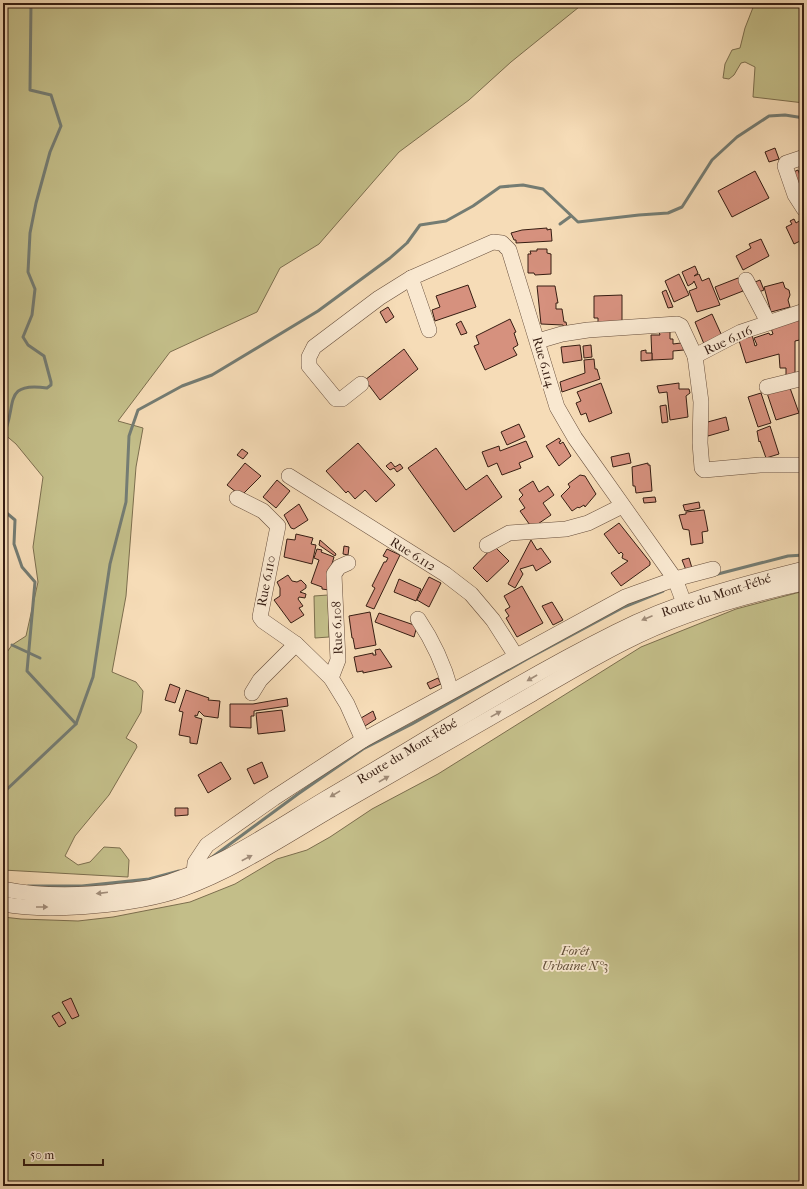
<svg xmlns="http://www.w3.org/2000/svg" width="807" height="1189" font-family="'IM FELL French Canon',serif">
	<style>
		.green { fill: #c3be89; stroke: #7c6e4e }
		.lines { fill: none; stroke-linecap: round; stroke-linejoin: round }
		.stream { stroke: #747c73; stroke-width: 3 }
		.building { fill: #d6917e; stroke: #361d12 }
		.minor-casing { stroke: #664d3b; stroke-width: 16 }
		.minor { stroke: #f9e8d0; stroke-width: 15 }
		.oneway { fill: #a18d7a }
		.labels { text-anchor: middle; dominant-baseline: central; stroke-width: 3.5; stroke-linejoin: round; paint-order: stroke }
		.street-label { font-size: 13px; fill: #361d12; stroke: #f9e8d0 }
		.park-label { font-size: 13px; font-style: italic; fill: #604d36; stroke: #f9e8d0 }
	</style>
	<rect width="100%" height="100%" fill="#f6dcb7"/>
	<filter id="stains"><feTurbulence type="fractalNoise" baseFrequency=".005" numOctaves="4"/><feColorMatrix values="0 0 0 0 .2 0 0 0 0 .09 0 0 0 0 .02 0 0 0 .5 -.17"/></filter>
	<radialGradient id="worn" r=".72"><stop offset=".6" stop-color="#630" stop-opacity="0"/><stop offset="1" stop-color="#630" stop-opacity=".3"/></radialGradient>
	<g class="green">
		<polygon points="3,3 584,3 511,62 469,100 399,152 319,244 280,268 257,312 170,352 118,421 143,428 136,467 126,596 112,672 136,682 143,691 141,712 126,738 136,744 137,747 109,795 75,836 65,856 78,865 90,862 104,847 120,848 129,860 128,877 3,870 3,658 12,645 26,636 38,582 33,547 43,477 16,444 3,433"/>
		<polygon points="752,3 804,3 804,103 753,97 755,67 745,62 741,63 734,75 729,79 723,78 725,64 732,50 740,48 745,28 754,5"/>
		<polygon points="804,591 804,1186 3,1186 3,917 21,919 78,921 113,917 190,902 235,884 277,859 307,850 330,837 372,809 438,774 641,647 736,609"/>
		<polygon points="328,595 329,637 315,638 314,596"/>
	</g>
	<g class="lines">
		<g class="stream">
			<polyline points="560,224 571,216"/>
			<path d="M3 436C18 407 1 381 47 388L51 385V382L44 356 28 345 23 337 32 315 35 289 28 272 30 233 36 203 50 152 61 126 51 95 30 90 31 3"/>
			<polyline points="3,510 15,520 14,544 22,567 35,582 27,671 76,724"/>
			<polyline points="714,575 788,556 804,555"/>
			<polyline points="12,645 40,658"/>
			<polyline points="3,793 76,724 93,677 110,564 126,502 129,436 138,410 182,386 212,375 318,311 390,258 407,243 420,225 446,221 473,206 500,187 523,185 543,189 578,222 639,215 668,213 682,207 712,160 737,137 769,116 785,115 804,118"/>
			<polyline points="211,858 298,794 363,749 412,724 527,659 624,607 663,591"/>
			<polyline points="28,886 82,886 149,879 179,871"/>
		</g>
	</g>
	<g class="building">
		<polygon points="775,148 779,159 769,162 765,152"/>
		<polygon points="798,170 804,186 797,189 791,173"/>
		<polygon points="755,171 769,198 732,217 718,191"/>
		<polygon points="804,218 804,239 794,244 786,227 792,224 790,221 794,219 796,223"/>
		<polygon points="547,228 547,230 551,229 552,241 516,243 516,240 514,240 511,233 522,230"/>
		<polygon points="761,239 769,256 743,270 736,256 751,248 749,244"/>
		<polygon points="537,249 547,249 547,253 551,254 551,274 535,275 534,273 528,273 528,254 531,254 530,251 537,251"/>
		<polygon points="695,266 698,273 694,276 699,274 702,281 709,278 720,305 697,312 689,291 697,288 694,281 693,283 688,286 682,272"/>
		<polygon points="679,274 689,295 674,302 665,281"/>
		<polygon points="738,278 743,291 720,300 715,287"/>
		<polygon points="760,280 764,290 759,292 755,282"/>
		<polygon points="783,282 785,288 789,290 790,295 788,300 790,307 771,312 764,287"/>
		<polygon points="468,285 476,307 435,321 432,310 440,307 436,296"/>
		<polygon points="537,286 555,286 558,303 556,303 556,309 562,309 564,322 566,322 567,327 564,328 563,325 541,324"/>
		<polygon points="666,290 673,307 668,308 662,292"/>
		<polygon points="622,295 622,322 598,323 598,318 594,318 594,296"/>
		<polygon points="388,307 394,317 386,323 380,312"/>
		<polygon points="712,314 722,336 704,344 695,322"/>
		<polygon points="804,318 804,339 795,341 795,374 786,376 786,368 780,368 779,354 746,363 737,334 751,331 755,346 757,345 754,338 769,333 770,335 773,334 770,325"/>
		<polygon points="510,319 516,332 514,333 518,345 513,348 517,355 485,370 474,346 479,344 476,336"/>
		<polygon points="461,321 467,333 461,335 456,324"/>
		<polygon points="670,331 670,339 673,339 673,344 681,343 684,350 673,351 673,359 652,360 651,335 660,335 659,332"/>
		<polygon points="580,345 582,360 563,363 561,347"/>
		<polygon points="591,345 592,357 584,358 583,346"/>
		<polygon points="404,349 418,369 380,400 365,380"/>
		<polygon points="646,350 646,353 652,353 652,360 641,361 641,351"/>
		<polygon points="594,359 595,369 597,369 600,379 562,392 560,382 585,373 584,360"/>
		<polygon points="601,383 612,413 589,422 586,413 581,415 576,403 581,401 577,392"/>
		<polygon points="679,383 679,389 689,389 690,393 686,396 688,417 670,420 667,392 659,393 657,386"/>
		<polygon points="790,388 799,413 776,420 767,393"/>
		<polygon points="761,393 771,423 758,427 748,397"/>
		<polygon points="666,405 668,422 662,423 660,406"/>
		<polygon points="726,417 729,430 708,436 704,423"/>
		<polygon points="519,424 525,437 507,445 501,432"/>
		<polygon points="770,426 779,454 766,458 760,441 759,442 757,431"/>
		<polygon points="559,438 561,441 559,442 560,444 563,442 571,456 559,466 546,446"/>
		<polygon points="526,441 533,457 519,463 521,468 502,475 497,463 488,467 482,452 499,446 500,451"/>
		<polygon points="358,443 395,485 376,502 365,490 355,499 348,491 346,493 326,471"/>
		<polygon points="436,448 466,490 487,475 502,497 454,532 408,468"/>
		<polygon points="242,449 248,453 243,459 237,455"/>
		<polygon points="629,453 631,463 613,467 611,457"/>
		<polygon points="391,462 395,467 400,464 403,468 397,472 394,468 390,470 386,466"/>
		<polygon points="245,463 261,476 241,496 227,485"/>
		<polygon points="648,463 648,465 650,465 652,491 636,493 635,486 633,486 632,467"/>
		<polygon points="580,475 585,476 596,494 585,507 584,505 579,508 578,507 572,511 561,496 570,487 568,484"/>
		<polygon points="277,480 290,491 276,508 263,497"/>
		<polygon points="533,481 539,492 548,486 554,495 543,503 551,515 532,528 520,511 525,508 519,499 523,495 519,490"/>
		<polygon points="655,497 656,502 644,503 643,498"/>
		<polygon points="699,502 700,508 685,511 683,505"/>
		<polygon points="299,504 308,520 294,529 291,528 284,515"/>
		<polygon points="704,510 708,531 702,532 703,543 691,545 689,530 683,529 679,515 686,514 686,512"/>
		<polygon points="619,523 650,562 650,565 621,586 611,573 628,561 622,558 623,554 621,552 619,554 604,534"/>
		<polygon points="296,534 313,538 311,544 316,545 312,564 284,557 287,539 295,540"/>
		<polygon points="320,540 336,554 335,556 319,545"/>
		<polygon points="531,540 537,550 541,548 551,562 536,571 533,565 520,569 523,574 515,588 508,584"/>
		<polygon points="344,546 349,547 348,555 343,554"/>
		<polygon points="494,546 509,561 487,582 473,568"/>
		<polygon points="317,549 322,550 321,552 334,557 330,571 329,590 322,589 322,587 311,583 319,560 314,558"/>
		<polygon points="387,549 400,555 374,609 366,606 375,588 372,586 384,562 386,562 388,558 383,556"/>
		<polygon points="689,558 692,568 686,570 682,560"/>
		<polygon points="288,575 292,581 297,582 301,580 306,585 306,588 300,592 306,594 305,598 299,597 298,599 303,606 299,608 304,615 291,623 274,600 280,596 280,588 277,582"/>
		<polygon points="429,577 441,583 429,607 417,600"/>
		<polygon points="399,579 421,589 416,601 394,592"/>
		<polygon points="522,586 543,623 517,637 506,618 509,616 505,610 510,607 504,596"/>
		<polygon points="552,602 563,620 553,625 542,606"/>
		<polygon points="370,612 376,645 355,649 353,638 352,638 349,616"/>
		<polygon points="379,613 417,626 414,637 375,622"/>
		<polygon points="380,649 392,667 363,673 363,671 357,672 354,657 373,653 373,655 376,655 375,650"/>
		<polygon points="438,678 441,684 430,689 427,683"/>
		<polygon points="170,684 180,688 175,703 165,700"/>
		<polygon points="186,690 209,698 208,700 220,701 218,718 204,716 199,711 197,716 195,715 195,717 202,719 197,744 190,743 190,737 179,735 183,712 179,711"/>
		<polygon points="287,698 288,706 254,711 254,716 251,716 251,728 230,727 230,704 253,704"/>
		<polygon points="282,710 285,731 258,734 256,713"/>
		<polygon points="373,711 376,719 365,726 361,718"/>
		<polygon points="221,762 231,779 208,793 198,775"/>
		<polygon points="262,762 268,777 254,784 247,769"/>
		<polygon points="175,808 188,808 188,815 175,816"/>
		<polygon points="71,998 79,1016 72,1019 62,1002"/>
		<polygon points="59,1012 66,1023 59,1027 52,1016"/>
	</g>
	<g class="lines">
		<defs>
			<g id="minor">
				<polyline points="801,158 786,163 785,166 795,195 804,209"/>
				<polyline points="746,280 768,322"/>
				<polyline points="804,311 741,332 695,356 701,402 700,443 702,468 704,470 760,465 804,465"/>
				<polyline points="429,330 411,278 493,242 502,243 509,250 557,407 575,438 675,579 684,603"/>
				<polyline points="538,341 562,334 588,330 677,324 681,326 695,356"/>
				<polyline points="361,384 342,399 336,399 309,366 309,357 314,347 379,298 411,278"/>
				<polyline points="767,387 804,378"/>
				<polyline points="289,476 445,574 471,594 493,620 516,656"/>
				<polyline points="237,498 263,511 278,526 260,617 263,621 296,644 331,678"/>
				<polyline points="487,545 509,533 566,529 588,523 622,506"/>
				<polyline points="348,563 339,567 334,574 338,660 331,678 347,704 363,740"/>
				<path d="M418 619C433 641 444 665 451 691"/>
				<polyline points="252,693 260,680 296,644"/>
				<polyline points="194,873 195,863 207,845 274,798 363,740 625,597 675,579 713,569"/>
				<path d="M3 889C42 897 82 896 122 891 132 890 142 889 152 887 215 871 270 832 325 799 421 743 516 682 616 632 675 602 740 585 804 569"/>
				<path d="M3 904C50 913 137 905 182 889 237 869 287 835 337 806 402 768 467 731 532 694 563 676 593 658 625 642 681 613 742 596 804 583"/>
			</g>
		</defs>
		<use href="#minor" class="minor-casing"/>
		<use href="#minor" class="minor"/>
	</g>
	<defs><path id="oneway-solid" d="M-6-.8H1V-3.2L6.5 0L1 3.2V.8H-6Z"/></defs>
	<g class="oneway">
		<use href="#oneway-solid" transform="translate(647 618) rotate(157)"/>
		<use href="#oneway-solid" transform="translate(532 678) rotate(150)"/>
		<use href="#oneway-solid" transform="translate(496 714) rotate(-29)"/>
		<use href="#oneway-solid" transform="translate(384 779) rotate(-30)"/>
		<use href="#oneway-solid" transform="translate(335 794) rotate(149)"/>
		<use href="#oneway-solid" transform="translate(247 858) rotate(-28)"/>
		<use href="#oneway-solid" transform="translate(102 893) rotate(173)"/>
		<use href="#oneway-solid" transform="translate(42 907)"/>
	</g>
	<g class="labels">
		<g class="street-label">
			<text transform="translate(728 340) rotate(-25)">Rue 6.116</text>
			<text transform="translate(544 362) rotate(74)">Rue 6.114</text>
			<text transform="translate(413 554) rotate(32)">Rue 6.112</text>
			<text transform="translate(266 581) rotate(-79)">Rue 6.110</text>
			<text transform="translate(716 595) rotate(-18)">Route du Mont-Fébé</text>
			<text transform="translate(337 628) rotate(-92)">Rue 6.108</text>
			<text transform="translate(407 751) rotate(-31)">Route du Mont-Fébé</text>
		</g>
		<g class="park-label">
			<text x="575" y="950">Forêt<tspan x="575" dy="15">Urbaine N°3</tspan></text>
		</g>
	</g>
	<rect width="807" height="1189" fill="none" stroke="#f6dcb7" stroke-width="16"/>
	<rect x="4" y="4" width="799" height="1181" fill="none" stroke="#361d12" stroke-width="2"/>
	<rect x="8" y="8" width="791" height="1173" fill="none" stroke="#361d12"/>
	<path d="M24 1159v6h79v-6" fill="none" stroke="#361d12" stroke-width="2"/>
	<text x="30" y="1159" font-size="12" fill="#361d12" stroke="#f9e8d0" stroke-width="3" paint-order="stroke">50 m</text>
	<rect width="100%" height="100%" filter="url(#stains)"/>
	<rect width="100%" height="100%" fill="url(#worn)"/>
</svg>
